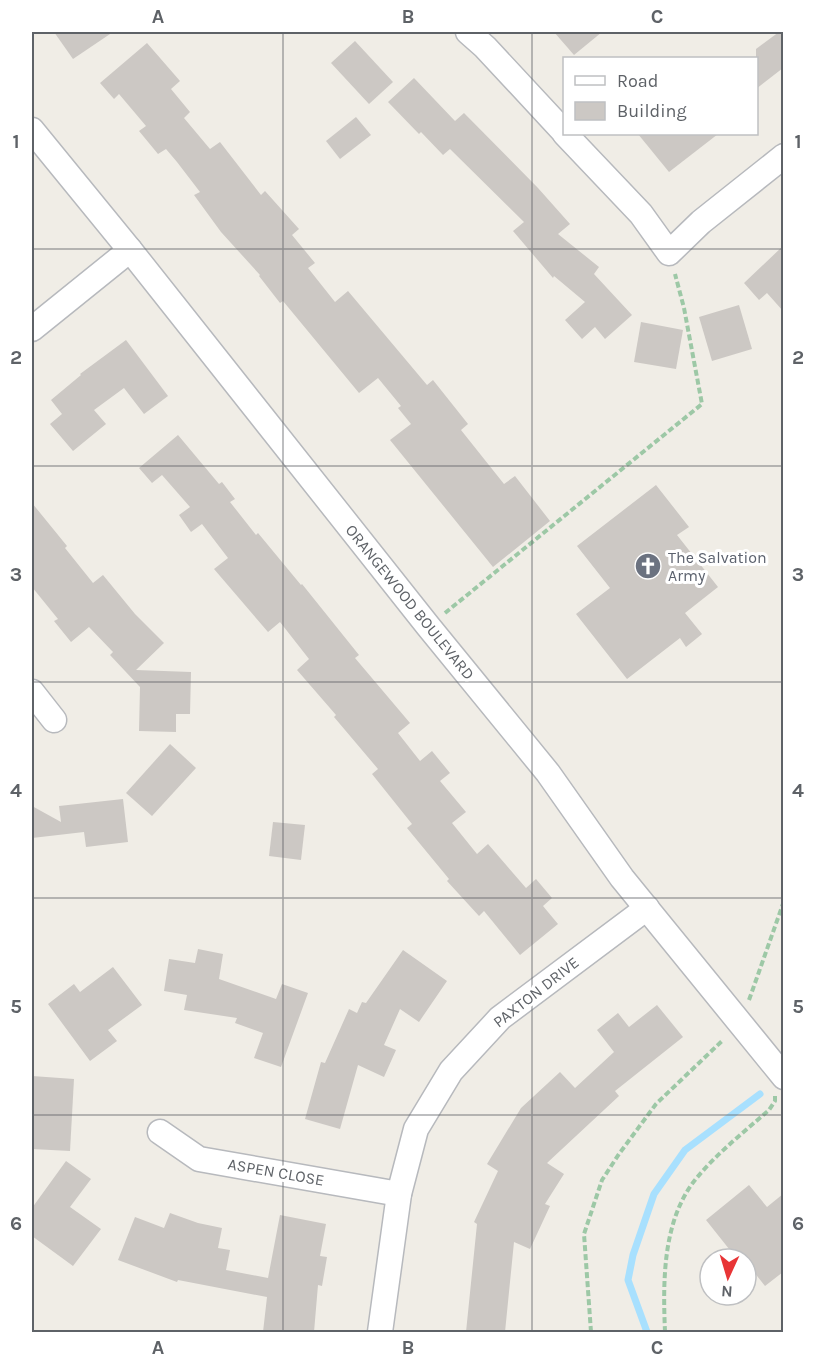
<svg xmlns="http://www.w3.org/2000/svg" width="815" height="1364" font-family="Karla,sans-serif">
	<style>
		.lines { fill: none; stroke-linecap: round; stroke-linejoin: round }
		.stream { stroke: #a8e0fe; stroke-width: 7 }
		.building { fill: #ccc8c4 }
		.minor-casing { stroke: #b7b9bd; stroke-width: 27 }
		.path { stroke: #9dc8a6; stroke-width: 4; stroke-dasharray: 6 3; stroke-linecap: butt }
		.minor { stroke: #fff; stroke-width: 24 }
		.grid { fill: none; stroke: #5e6267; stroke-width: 1.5; stroke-opacity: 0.55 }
		.labels { text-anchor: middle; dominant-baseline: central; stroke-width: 6; stroke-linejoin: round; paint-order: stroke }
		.worship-label { font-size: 16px; fill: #5b616d; stroke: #fff; text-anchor: start }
		.street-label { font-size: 16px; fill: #5e6267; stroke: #fff }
		.neatline { fill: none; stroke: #5e6267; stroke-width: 2 }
		.grid-label { font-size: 20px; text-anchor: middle; font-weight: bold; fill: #5e6267 }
	</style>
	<rect width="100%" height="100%" fill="#f0ede6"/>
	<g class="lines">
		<polyline class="stream" points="647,1332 628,1280 633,1255 654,1194 685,1150 760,1094"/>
	</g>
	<g class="building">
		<polygon points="54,32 113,32 73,59"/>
		<polygon points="554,32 602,32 574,55"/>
		<polygon points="779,32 783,32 783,68 756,89 756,49"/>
		<polygon points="355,41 393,82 369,104 331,63"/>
		<polygon points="147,43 180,81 171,89 190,112 184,118 210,149 220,142 261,195 265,191 299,229 292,235 315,263 308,268 335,302 348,291 427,385 433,380 468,424 461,430 504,484 515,476 550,521 493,567 390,440 411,424 398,408 401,406 378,378 359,393 283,301 280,303 259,276 260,275 221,232 194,195 200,192 177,162 166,149 158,154 139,131 146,126 119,94 114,99 100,83"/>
		<polygon points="414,78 455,121 464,113 538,188 570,224 558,234 599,267 594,274 632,315 605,339 595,327 582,339 565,320 585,302 554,276 553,278 513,231 524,222 450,149 443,155 421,132 419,134 388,102"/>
		<polygon points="356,117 371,135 340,159 326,141"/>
		<polygon points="638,134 718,134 669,172"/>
		<polygon points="783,246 783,311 767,293 759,300 744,283"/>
		<polygon points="739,305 752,349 712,361 699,317"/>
		<polygon points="641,322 683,330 676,369 634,362"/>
		<polygon points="126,340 168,396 144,414 124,388 94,410 106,424 73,451 50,424 62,414 51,400 81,375 80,374"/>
		<polygon points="178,435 219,484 222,482 235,499 230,502 256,535 258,533 301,585 302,584 359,655 355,658 410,723 398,733 420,761 432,751 450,773 440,781 466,812 452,823 477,854 488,844 526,888 536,879 552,898 543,906 558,924 520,955 484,911 479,916 447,881 449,879 407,828 412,824 372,774 378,769 334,717 336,715 297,670 309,659 280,622 268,632 214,569 228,558 202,524 191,532 179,515 190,507 162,475 152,483 139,468"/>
		<polygon points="656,485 689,527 677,535 718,587 685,613 702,634 686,647 680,638 627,679 576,614 610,588 577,546"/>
		<polygon points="32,503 67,546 65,548 93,583 103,575 135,614 164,643 136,670 191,672 190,714 176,714 176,732 139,731 140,687 110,655 113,652 89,627 71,642 54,621 58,619 32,587"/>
		<polygon points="170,744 196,768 152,816 126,793"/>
		<polygon points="123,799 128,842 86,847 84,832 32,838 32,806 61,822 59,806"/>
		<polygon points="273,822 305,825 301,860 269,856"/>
		<polygon points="198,949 223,954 219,979 276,999 282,984 308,993 281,1067 254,1058 263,1033 235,1023 237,1018 184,1010 187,995 164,991 169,959 195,963"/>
		<polygon points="403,950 447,981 419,1022 400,1009 384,1045 396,1050 384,1077 358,1065 340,1129 305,1119 321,1062 325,1063 349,1009 357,1013 362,1002 366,1003"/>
		<polygon points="113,967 142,1005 108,1030 117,1041 90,1061 48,1004 74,984 80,992"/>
		<polygon points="657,1005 683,1037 615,1091 619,1096 547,1163 564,1174 545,1204 550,1206 530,1249 514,1242 505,1332 466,1332 477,1224 474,1222 498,1171 487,1164 521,1108 560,1072 575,1088 614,1052 597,1030 618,1013 629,1027"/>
		<polygon points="32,1076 74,1079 70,1151 32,1149"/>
		<polygon points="66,1161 91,1179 70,1207 101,1229 73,1266 32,1236 32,1208"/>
		<polygon points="749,1185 767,1207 783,1194 783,1272 765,1286 746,1262 746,1259 737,1259 706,1220"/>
		<polygon points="170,1213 198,1223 222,1228 218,1248 230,1250 226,1270 268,1278 280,1215 326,1224 320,1256 327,1257 322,1286 318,1285 314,1332 263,1332 267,1297 178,1280 177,1282 118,1260 135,1217 164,1228"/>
	</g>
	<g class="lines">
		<defs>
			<g id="minor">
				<polyline points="468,32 485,47 564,132"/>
				<polyline points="32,130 130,250 428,626 548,773 622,878 784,1077"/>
				<polyline points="565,134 641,214 669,253 701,222 784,156"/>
				<polyline points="32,329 130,250"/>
				<polyline points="32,692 54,720"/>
				<polyline points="160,1132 199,1159 399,1194"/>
				<polyline points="380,1332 399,1194 416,1129 451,1071 500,1018 647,908"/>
			</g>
		</defs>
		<use href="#minor" class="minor-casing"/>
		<g class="path">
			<polyline points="445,613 702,404 684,308 675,274"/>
			<polyline points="749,1000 784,901"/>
			<polyline points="591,1332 584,1234 602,1180 619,1154 656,1104 723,1040"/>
			<path d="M665 1332C663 1283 662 1222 695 1180 716 1154 744 1132 769 1110L775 1101V1096"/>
		</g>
		<use href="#minor" class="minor"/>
	</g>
	<path class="grid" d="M283 32V1332M532 32V1332M32 249H784M32 466H784M32 682H784M32 898H784M32 1115H784"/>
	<defs>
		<symbol id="church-disc" viewBox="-11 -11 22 22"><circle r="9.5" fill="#6b7280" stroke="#fff"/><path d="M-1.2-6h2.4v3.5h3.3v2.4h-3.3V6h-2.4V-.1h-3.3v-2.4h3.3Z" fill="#fff"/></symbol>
	</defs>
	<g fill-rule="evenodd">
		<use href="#church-disc" x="633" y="551" width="30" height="30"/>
	</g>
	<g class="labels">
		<g class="worship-label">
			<text x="668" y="557">The Salvation<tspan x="668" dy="18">Army</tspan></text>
		</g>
		<g class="street-label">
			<text transform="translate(410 602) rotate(51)">ORANGEWOOD BOULEVARD</text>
			<text transform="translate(536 992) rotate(-38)">PAXTON DRIVE</text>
			<text transform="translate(276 1172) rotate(10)">ASPEN CLOSE</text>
		</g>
	</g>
	<rect width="815" height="1364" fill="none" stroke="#ffffff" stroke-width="66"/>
	<rect x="563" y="57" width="195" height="78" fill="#ffffff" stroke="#bfc0c2" stroke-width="1.5"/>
	<rect x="575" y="76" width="30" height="9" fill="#ffffff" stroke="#bfc0c2" stroke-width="1.5"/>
	<text x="617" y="87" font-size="18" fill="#5e6267">Road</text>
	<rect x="575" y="102" width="30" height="18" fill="#ccc8c4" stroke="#bfc0c2" stroke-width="1.5"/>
	<text x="617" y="117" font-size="18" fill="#5e6267">Building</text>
	<g transform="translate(728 1277) rotate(184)"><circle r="28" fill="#ffffff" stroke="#bfc0c2" stroke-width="1.5"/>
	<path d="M0-4.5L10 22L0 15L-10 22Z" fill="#e83536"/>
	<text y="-9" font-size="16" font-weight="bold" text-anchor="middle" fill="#5e6267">N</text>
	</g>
	<rect x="33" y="33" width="749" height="1298" class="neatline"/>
	<g class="grid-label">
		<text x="158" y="23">A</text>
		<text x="408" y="23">B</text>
		<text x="657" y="23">C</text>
		<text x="16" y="148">1</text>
		<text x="798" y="148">1</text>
		<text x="16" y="364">2</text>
		<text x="798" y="364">2</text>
		<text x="16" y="581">3</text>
		<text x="798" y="581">3</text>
		<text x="16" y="797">4</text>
		<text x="798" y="797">4</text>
		<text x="16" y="1013">5</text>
		<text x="798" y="1013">5</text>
		<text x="16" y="1230">6</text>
		<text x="798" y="1230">6</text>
		<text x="158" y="1354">A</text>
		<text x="408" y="1354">B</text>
		<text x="657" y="1354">C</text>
	</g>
</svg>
